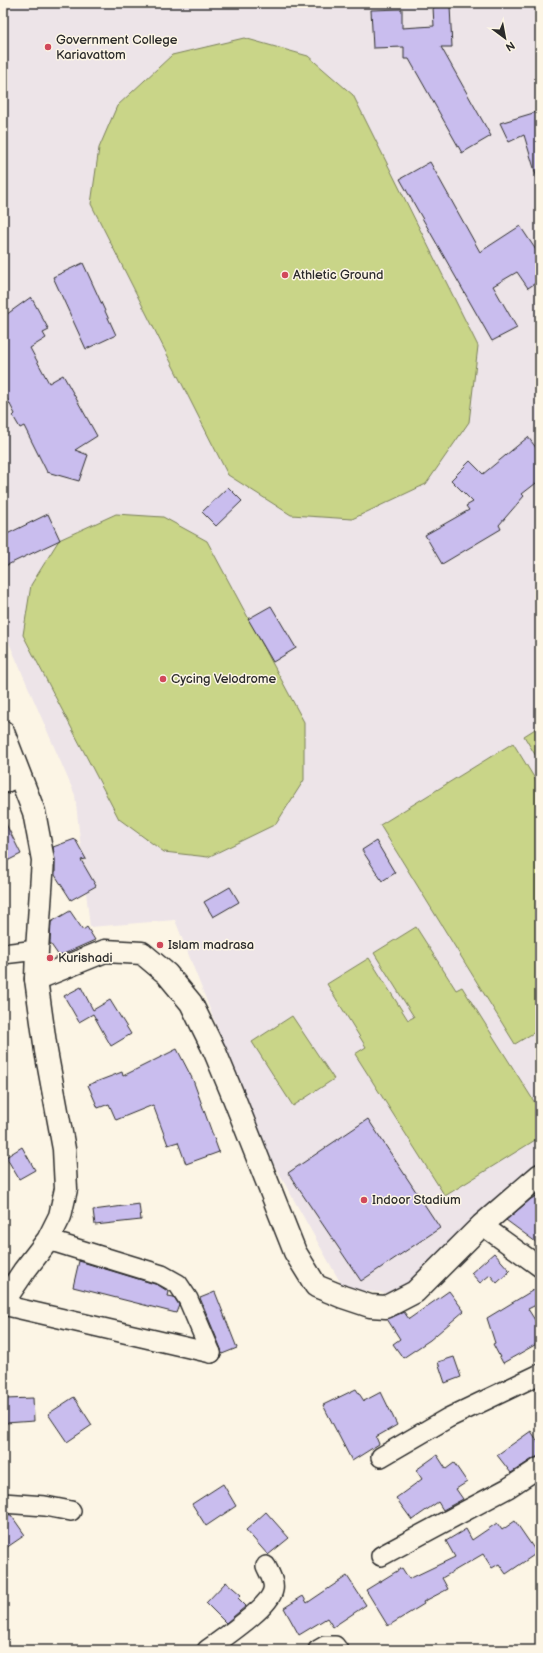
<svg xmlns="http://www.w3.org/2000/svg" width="543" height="1653" font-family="'Balsamiq Sans',sans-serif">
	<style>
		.built { fill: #ede4e8 }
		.garden { fill: #c9d588; stroke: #7a805a }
		.building { fill: #c9bdee; stroke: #2b2b2b }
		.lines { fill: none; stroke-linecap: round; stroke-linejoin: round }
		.street-casing { stroke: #2b2b2b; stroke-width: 22 }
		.secondary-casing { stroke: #2b2b2b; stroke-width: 25 }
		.street { stroke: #fcf5e5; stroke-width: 19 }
		.secondary { stroke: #fcf5e5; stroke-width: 22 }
		.poi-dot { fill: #d1495b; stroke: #fcf5e5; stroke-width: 1.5 }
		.labels { text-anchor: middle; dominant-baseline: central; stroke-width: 3; stroke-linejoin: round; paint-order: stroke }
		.poi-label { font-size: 13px; fill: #2b2b2b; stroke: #fcf5e5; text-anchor: start }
	</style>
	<rect width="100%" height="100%" fill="#fcf5e5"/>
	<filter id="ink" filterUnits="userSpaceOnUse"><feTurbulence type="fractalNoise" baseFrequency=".025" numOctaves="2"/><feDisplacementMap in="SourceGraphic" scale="8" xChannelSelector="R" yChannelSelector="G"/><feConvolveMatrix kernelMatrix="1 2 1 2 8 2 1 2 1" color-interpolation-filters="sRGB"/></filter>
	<g filter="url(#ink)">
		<polygon class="built" points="3,3 540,3 540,1169 396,1294 344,1289 263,1145 175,920 90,927 75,795 3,629"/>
		<g class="garden">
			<polygon points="244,38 308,56 353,95 478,346 469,422 426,484 352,519 291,515 228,475 91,204 99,148 117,106 172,55"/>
			<polygon points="116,514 163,517 207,541 304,722 304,780 276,824 208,857 164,852 119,819 23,635 31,585 59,540"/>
			<polygon points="540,726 540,763 524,736"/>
			<polygon points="513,743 540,787 540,1029 515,1044 380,825"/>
			<polygon points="416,927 456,990 462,987 540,1111 540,1137 445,1196 355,1054 366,1047 327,984 369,958 408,1020 414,1017 374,953"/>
			<polygon points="292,1016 334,1079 293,1106 252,1042"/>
		</g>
		<g class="building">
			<polygon points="450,6 452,47 441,47 491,136 462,153 409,59 404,59 404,47 373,48 371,10 402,9 402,28 434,26 433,7"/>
			<polygon points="540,111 540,177 537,178 524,135 509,142 500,123"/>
			<polygon points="430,162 480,252 520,226 540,256 540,280 528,288 517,272 493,286 517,328 492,341 400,179"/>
			<polygon points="83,263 116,335 86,349 53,277"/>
			<polygon points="31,297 49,330 43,333 46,338 30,348 49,383 63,375 97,436 75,450 88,455 79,481 47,472 24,426 20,428 13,416 15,414 3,391 3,317"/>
			<polygon points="528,437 540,453 540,480 522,494 524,496 499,525 501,529 442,564 425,535 469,510 466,506 473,502 451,480 470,461 483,474"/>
			<polygon points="228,487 242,501 216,526 202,512"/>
			<polygon points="48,514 60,540 3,567 3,536"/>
			<polygon points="271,606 296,648 273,662 248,619"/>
			<polygon points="3,818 21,854 3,863"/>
			<polygon points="75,839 86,859 81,860 96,886 71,900 55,875 55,861 53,847"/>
			<polygon points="376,841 395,873 382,881 362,850"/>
			<polygon points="230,887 239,902 213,917 204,902"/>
			<polygon points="70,911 83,930 87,927 95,940 59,956 50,943 51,922"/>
			<polygon points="81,987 93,1010 110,1000 131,1034 111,1046 93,1014 79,1022 64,996"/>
			<polygon points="177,1049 193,1080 219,1152 186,1164 178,1142 168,1145 153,1105 116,1120 109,1104 98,1108 88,1085 122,1072 123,1076"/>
			<polygon points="368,1119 440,1228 361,1281 288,1173"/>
			<polygon points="22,1147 35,1170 19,1179 6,1157"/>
			<polygon points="540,1194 540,1245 506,1220 531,1199"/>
			<polygon points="139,1204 141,1220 95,1225 93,1210"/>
			<polygon points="494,1253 510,1271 497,1283 490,1275 480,1283 471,1273"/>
			<polygon points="79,1261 158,1285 169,1292 168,1296 174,1297 179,1305 176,1313 73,1287"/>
			<polygon points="540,1286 540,1303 528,1309 540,1328 540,1342 503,1363 493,1344 495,1343 487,1318"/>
			<polygon points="449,1291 464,1311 430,1340 403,1358 393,1344 400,1339 387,1319 404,1312 409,1319"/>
			<polygon points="215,1292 237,1348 222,1354 221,1349 200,1298"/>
			<polygon points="454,1357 461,1377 445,1383 438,1362"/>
			<polygon points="356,1389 364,1401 381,1392 397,1425 376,1437 379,1444 352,1461 323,1405"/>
			<polygon points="74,1397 92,1425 67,1442 48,1414"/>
			<polygon points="33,1398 34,1421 6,1423 5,1399"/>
			<polygon points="531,1431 540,1445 540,1456 534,1458 511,1473 497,1455"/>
			<polygon points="437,1455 446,1469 454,1463 467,1482 456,1489 463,1499 443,1510 438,1502 412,1520 396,1498 422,1479 416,1470"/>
			<polygon points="223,1484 236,1506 206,1526 192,1504"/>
			<polygon points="266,1512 289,1538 268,1555 246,1530"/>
			<polygon points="3,1514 11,1515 25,1535 3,1550"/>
			<polygon points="515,1521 537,1553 506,1574 499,1564 492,1568 483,1554 442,1578 448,1589 423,1602 424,1604 388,1626 366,1590 402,1568 409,1579 455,1557 446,1541 466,1529 472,1540 497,1523 502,1530"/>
			<polygon points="347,1576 366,1605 333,1627 327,1618 299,1635 284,1608 303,1596 307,1603"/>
			<polygon points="226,1582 241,1595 238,1598 246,1606 226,1623 206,1603"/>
		</g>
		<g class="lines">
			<defs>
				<g id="street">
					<polyline points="3,784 20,776"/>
					<polyline points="3,954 37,950"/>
					<polyline points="482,1225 540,1267"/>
					<polyline points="48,1240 162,1275 178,1284 188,1299 211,1353"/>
					<polyline points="3,1305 211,1353"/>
					<polyline points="381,1457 448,1418 540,1374"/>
					<polyline points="3,1503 45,1506 71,1511"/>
					<polyline points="381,1556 508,1488 540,1467"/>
					<path d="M207 1650C223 1638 270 1607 273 1590 275 1582 269 1573 266 1566"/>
					<polyline points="318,1650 325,1646 335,1646 338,1650"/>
				</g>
				<g id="secondary">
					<polyline points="3,732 34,812 43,860 37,950 36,979 46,1051 64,1149 66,1189 60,1216 48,1240 24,1271 3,1302"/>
					<polyline points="36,979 105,951 142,953 167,974 191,1003 215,1052 232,1093 295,1252 316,1286 343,1297 370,1306 386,1307 415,1292 482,1225 540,1175"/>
				</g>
			</defs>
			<use href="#street" class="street-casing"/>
			<use href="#secondary" class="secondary-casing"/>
			<use href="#street" class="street"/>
			<use href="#secondary" class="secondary"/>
		</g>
	</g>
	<g class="poi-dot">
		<circle cx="48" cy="47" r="4"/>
		<circle cx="285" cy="275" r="4"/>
		<circle cx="163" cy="679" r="4"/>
		<circle cx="160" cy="945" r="4"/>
		<circle cx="50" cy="958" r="4"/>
		<circle cx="364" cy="1200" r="4"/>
	</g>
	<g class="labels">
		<g class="poi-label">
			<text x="56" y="40">Government College<tspan x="56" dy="15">Kariavattom</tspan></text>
			<text x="293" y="275">Athletic Ground</text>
			<text x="171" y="679">Cycing Velodrome</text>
			<text x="168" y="945">Islam madrasa</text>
			<text x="58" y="958">Kurishadi</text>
			<text x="372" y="1200">Indoor Stadium</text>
		</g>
	</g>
	<rect width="543" height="1653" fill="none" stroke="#fcf5e5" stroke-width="16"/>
	<rect x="8" y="8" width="527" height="1637" fill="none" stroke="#2b2b2b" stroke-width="1.5" filter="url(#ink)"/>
	<g transform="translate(505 38) rotate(148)" stroke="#fcf5e5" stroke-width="3" paint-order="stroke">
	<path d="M0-3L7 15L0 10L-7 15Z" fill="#2b2b2b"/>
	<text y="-6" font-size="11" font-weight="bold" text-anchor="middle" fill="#2b2b2b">N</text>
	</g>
</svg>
